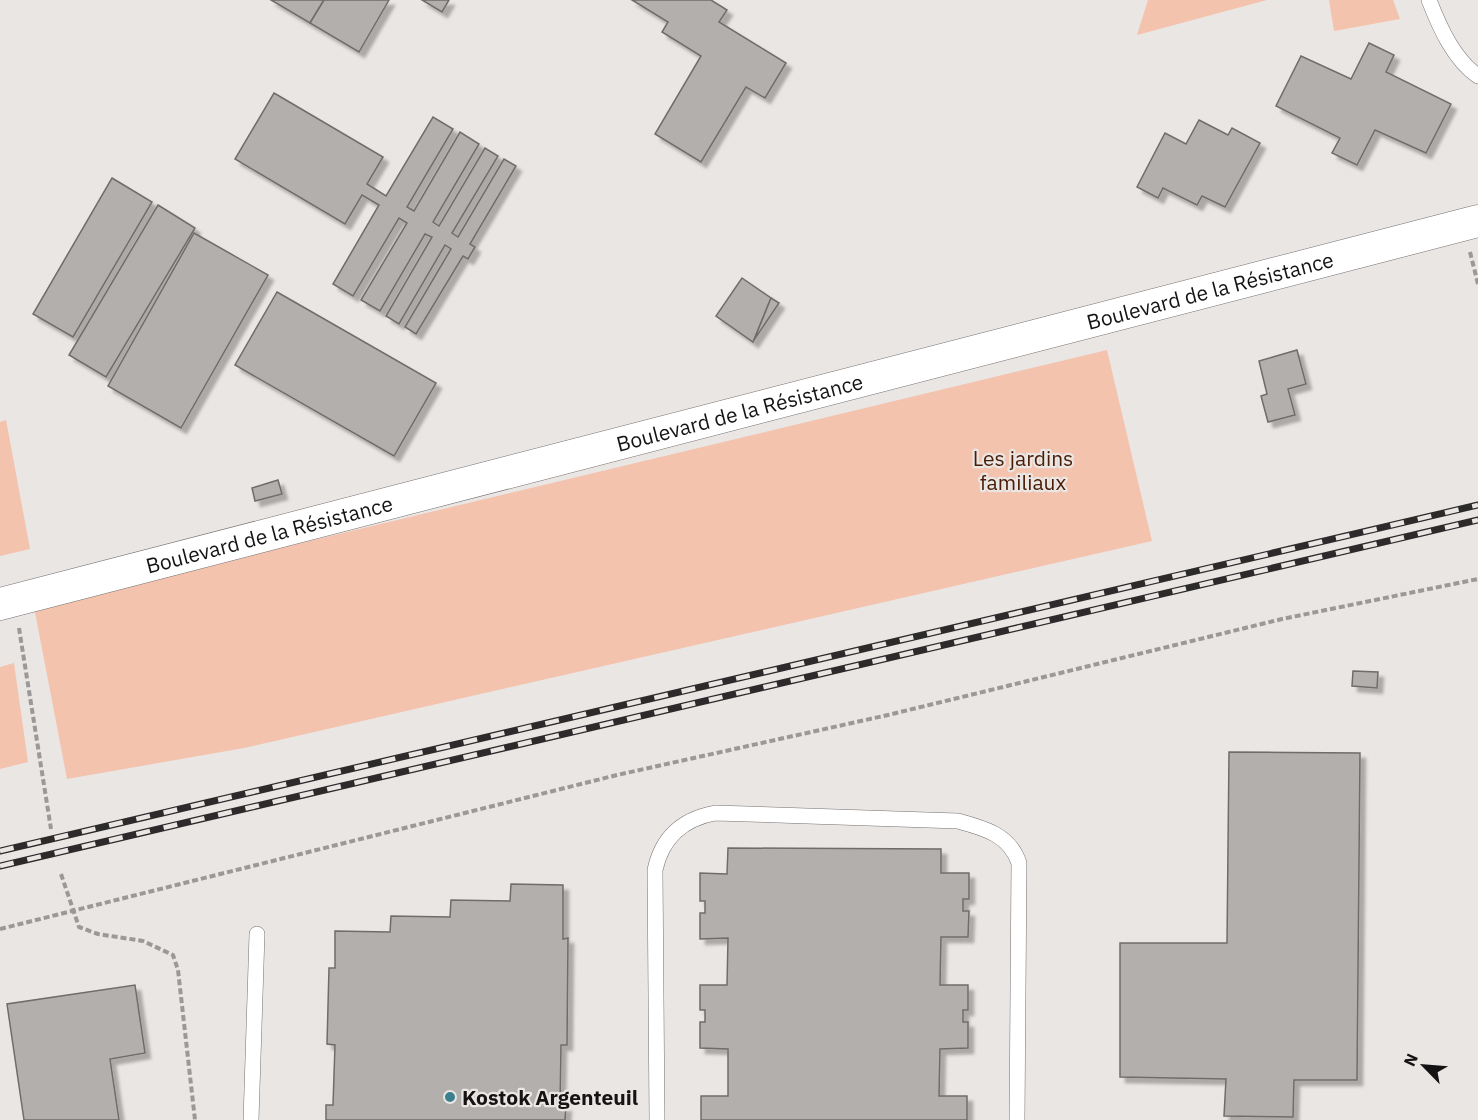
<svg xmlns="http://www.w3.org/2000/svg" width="1478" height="1120" font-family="'IBM Plex Sans',sans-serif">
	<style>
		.green { fill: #f3c3ae }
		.building { fill: #b3afad; stroke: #706c6b; stroke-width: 1.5; filter: url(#shadow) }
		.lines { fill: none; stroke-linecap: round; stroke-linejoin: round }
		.service-casing { stroke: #757170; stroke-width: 16 }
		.minor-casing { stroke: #757170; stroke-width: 33 }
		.path { stroke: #9c9897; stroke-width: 4; stroke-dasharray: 6 3; stroke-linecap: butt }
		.service { stroke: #fff; stroke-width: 15 }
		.minor { stroke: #fff; stroke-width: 32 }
		.rail-casing { stroke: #2c2a2a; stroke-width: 7 }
		.rail { stroke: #eae6e4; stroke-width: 4.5; stroke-dasharray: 14; stroke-linecap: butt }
		.poi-dot { fill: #3c808f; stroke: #eae6e4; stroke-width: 2 }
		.labels { text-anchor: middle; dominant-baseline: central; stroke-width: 4.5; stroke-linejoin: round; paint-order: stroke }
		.street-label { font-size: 21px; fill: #151313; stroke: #eae6e4 }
		.park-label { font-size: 21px; fill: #491c05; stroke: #eae6e4 }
		.poi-label { font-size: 21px; font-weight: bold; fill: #151313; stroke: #eae6e4; text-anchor: start }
	</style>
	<defs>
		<filter id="shadow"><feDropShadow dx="5.5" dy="5.5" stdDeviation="1.5" flood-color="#0004"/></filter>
	</defs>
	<rect width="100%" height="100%" fill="#eae6e4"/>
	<g class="green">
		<polygon points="1148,0 1267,0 1137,35"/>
		<polygon points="1329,0 1393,0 1400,19 1334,31"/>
		<polygon points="1107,350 1152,541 244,748 67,779 34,607"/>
		<polygon points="6,420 30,549 0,556 0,422"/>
		<polygon points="14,663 28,762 0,769 0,667"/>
	</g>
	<g class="building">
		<polygon points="271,0 324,0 310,23"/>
		<polygon points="324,0 389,0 359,52 310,23"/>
		<polygon points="422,0 449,0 442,12"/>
		<polygon points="632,0 711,0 727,10 719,22 786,63 765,98 746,87 701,162 655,134 701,56 662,32 668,22"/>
		<polygon points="1369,43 1394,55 1386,72 1451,104 1426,153 1375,130 1357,165 1332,153 1340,138 1276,106 1301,56 1351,79"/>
		<polygon points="274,93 383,157 367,184 386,196 433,117 453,129 407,207 414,211 460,132 479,144 433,222 439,226 485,148 498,156 452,233 458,237 504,159 516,166 470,244 475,247 468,259 463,256 416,334 405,327 451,249 445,245 399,324 386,316 432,237 425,234 380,311 361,300 407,223 399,218 353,296 333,284 379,205 362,195 345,224 235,159"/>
		<polygon points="1199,120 1228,135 1232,128 1260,143 1225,207 1202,196 1197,205 1163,188 1158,198 1137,187 1165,133 1186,144"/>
		<polygon points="112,178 152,202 73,337 33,314"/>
		<polygon points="158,205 195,228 106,377 69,355"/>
		<polygon points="194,233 268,275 181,428 108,386"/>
		<polygon points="742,278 771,298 753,342 716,316"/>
		<polygon points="277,292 436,383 394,456 235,365"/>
		<polygon points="771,298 779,303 754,340"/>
		<polygon points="1297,350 1306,384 1288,389 1295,415 1268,422 1261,396 1267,394 1259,361"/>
		<polygon points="278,480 282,494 255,501 252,488"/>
		<polygon points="1353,671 1378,672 1377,688 1352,686"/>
		<polygon points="1229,752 1360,753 1357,1080 1294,1080 1293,1117 1224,1116 1226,1079 1120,1077 1120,943 1227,943"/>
		<polygon points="728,848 941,849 941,873 969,873 969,899 963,899 963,911 969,911 968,937 941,937 940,985 968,985 968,1010 963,1010 963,1022 968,1022 968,1048 940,1049 939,1096 967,1096 967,1120 701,1120 701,1096 728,1096 728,1049 700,1048 700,1022 705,1022 705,1010 700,1010 700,985 727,985 728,938 700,939 700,913 705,913 705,901 700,901 700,873 727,874"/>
		<polygon points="511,884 563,885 563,939 568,938 567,1045 561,1045 560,1107 566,1106 565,1120 326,1120 326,1105 333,1105 335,1045 327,1044 329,968 335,968 335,931 390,932 391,916 450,917 451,900 510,901"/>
		<polygon points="135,985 145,1053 110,1059 119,1120 24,1120 7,1004"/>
	</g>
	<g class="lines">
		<defs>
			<g id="service">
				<path d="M1429 0C1439 26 1454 60 1478 76"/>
				<polyline points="251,1120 257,934"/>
				<path d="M657 1120 655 870C662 837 683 819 715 813L958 821C984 828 1010 835 1019 863L1017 1120"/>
			</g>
			<g id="minor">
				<path id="s1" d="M0 604 1478 221"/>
			</g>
		</defs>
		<use href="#service" class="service-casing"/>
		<use href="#minor" class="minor-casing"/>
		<g class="path">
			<polyline points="1470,252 1478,284"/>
			<polyline points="19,628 51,829"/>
			<polyline points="61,874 79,927 98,934 143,941 173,955 178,970 195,1120"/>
			<polyline points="0,929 617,775 888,715 1282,619 1478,579"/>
		</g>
		<use href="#service" class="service"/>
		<use href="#minor" class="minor"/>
		<defs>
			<g id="rail">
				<polyline points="0,851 1478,505"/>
				<polyline points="0,866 1478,520"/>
			</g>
		</defs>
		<use href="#rail" class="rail-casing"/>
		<use href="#rail" class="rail"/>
	</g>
	<circle class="poi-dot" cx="450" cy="1097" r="6"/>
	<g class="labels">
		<g class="street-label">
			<text stroke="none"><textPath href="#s1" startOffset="1250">Boulevard de la Résistance</textPath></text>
			<text stroke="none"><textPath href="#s1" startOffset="764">Boulevard de la Résistance</textPath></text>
			<text stroke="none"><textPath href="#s1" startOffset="278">Boulevard de la Résistance</textPath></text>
		</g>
		<g class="park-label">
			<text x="1023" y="458">Les jardins<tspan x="1023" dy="24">familiaux</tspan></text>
		</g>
		<g class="poi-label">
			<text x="462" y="1097">Kostok Argenteuil</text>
		</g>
	</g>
	<g transform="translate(1424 1066) rotate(295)" stroke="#eae6e4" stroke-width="4.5" paint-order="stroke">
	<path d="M0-4.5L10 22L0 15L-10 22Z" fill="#151313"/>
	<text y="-9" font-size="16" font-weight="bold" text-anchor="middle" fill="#151313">N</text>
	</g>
</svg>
